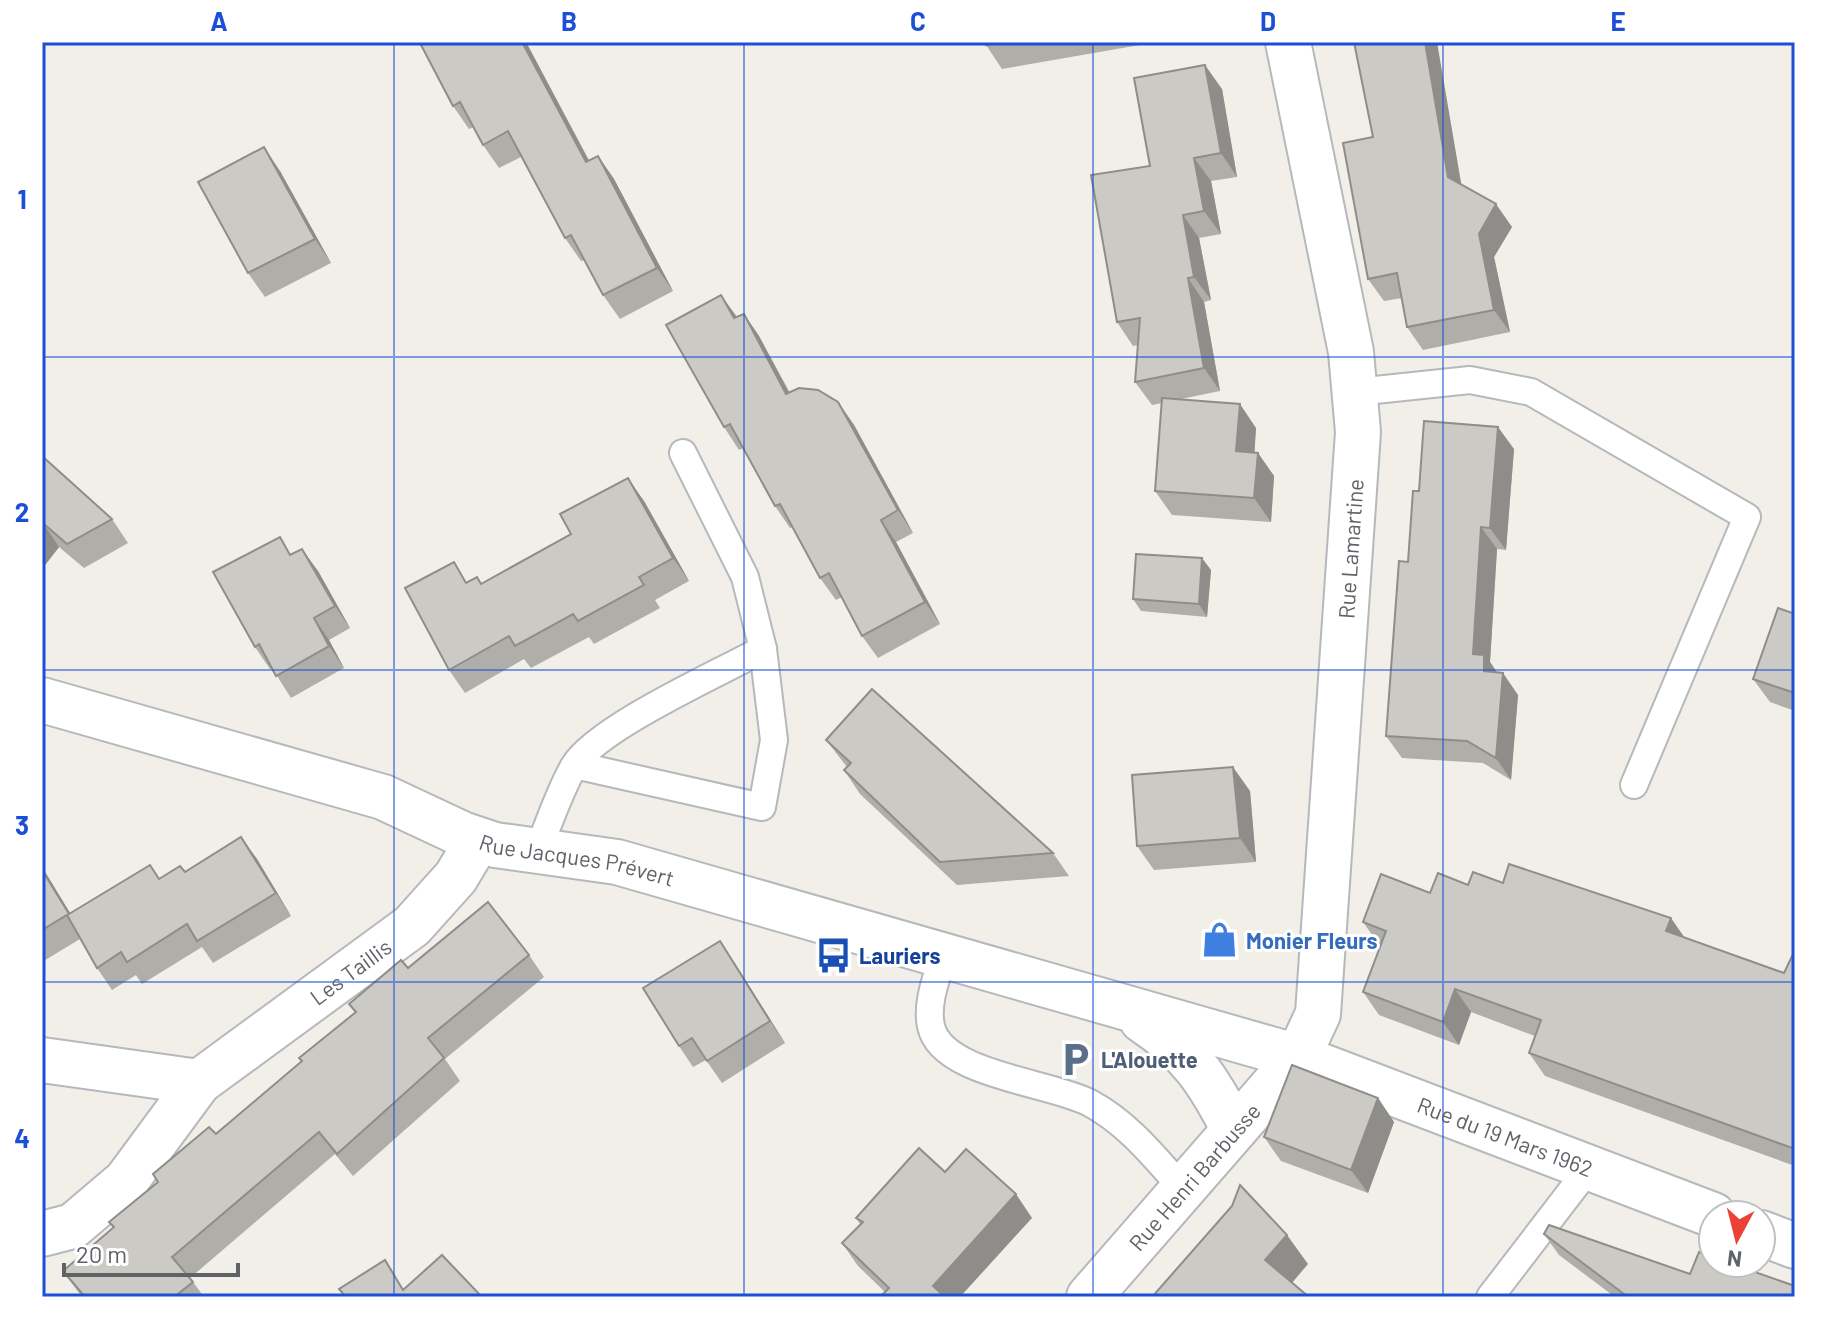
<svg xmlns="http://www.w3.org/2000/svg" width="1837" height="1339" font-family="Barlow,sans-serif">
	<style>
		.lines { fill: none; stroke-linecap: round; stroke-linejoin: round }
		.service-casing { stroke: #b5b8bc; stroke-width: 30 }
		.minor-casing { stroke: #b5b8bc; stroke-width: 48 }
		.service { stroke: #fff; stroke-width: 26 }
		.minor { stroke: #fff; stroke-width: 44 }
		.wall { fill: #afaea9 }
		.shaded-wall { fill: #8f8d8a }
		.building { fill: #cccac5; stroke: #8f8d8a; stroke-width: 2 }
		.grid { fill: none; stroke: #1d4ed8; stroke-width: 2; stroke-opacity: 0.55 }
		.labels { text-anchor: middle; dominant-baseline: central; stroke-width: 6; stroke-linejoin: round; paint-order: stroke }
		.street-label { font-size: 22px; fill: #5f6368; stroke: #fff }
		.shop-label { font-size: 22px; font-weight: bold; fill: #366cbe; stroke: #fff; text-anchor: start }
		.transit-label { font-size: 22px; font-weight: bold; fill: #164399; stroke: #fff; text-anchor: start }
		.service-label { font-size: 22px; font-weight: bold; fill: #4e5e75; stroke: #fff; text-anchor: start }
		.neatline { fill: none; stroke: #1d4ed8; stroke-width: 3 }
		.grid-label { font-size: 26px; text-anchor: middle; font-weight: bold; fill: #1d4ed8 }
	</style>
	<rect width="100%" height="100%" fill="#f1efe8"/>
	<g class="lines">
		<defs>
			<g id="service">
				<polyline points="1356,392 1470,380 1531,392 1747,517 1634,785"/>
				<polyline points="575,765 762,807 774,740 763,649"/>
				<path d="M537 852C549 824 559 792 574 766 598 727 720 673 763 649L745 577 683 453"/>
				<path d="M943 955C937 977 926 1003 931 1026 941 1075 1050 1082 1090 1103 1129 1124 1155 1158 1184 1190"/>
				<polyline points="1490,1297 1589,1168"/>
			</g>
			<g id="minor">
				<path id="s1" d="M42 700 383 797 462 834 495 845 617 862 1298 1057 1713 1215"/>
				<path d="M1142 1020C1190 1052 1208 1079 1234 1130"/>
				<polyline points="42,1060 199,1082"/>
				<polyline points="1761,1233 1795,1246"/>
				<path id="s2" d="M42 1234 73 1226 126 1181 199 1082 412 926 456 877 478 840"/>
				<path id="s3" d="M1089 1297 1298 1057 1318 1014 1358 432 1351 352 1288 42"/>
			</g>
		</defs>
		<use href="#service" class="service-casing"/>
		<use href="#minor" class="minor-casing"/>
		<use href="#service" class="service"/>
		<use href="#minor" class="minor"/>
	</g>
	<g class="wall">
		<polygon points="427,42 526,42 589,160 598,156 614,179 673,291 620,319 603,295 584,260 581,261 565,238 521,157 499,168 483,145 474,127 469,129 453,106"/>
		<polygon points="985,42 1157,42 1002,69 986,45"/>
		<polygon points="1222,89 1237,177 1211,181 1221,234 1199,238 1211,300 1204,302 1220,391 1181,399 1256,428 1254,453 1258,453 1274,476 1271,522 1172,515 1155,491 1162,403 1152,405 1135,382 1138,345 1133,346 1117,322 1150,166"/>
		<polygon points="1373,137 1461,185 1512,227 1494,257 1510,332 1423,350 1407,327 1402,298 1384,301 1368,279"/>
		<polygon points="280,171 331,263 265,297 248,273"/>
		<polygon points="744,314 759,336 790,393 838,402 854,425 913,533 896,542 940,624 878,658 862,636 842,597 836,600 820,578 793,527 790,528 775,506 743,448 739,450 724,427 736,317"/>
		<polygon points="1514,449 1506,550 1497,549 1490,662 1497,672 1518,695 1511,780 1483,763 1402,758 1386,736 1408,562 1419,491"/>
		<polygon points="42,456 112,519 128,543 84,568 59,547 42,569"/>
		<polygon points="644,501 689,581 655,600 660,608 594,644 589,637 531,668 524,659 465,693 449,670 481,584"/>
		<polygon points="292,555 318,571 350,628 329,640 344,668 291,698 272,668 270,669 255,647"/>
		<polygon points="1211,570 1207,617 1141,611 1133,599"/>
		<polygon points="1795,614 1795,711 1770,702 1753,679"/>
		<polygon points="826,740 1053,853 1069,876 957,885 860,794 844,770 847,767"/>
		<polygon points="1250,791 1256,862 1154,870 1137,846"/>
		<polygon points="241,837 257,859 291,916 213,963 202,947 142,984 136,975 112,990 97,968 80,939 42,962 42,867 70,913 185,872"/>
		<polygon points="1503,883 1685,938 1784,973 1795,950 1795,1166 1545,1076 1529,1053 1535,1036 1471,1012 1459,1045 1379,1015 1363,992 1380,946 1363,922 1430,893 1468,885"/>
		<polygon points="529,955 544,977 445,1059 460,1081 353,1176 335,1154 190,1278 204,1297 82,1297 63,1271 114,1228 109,1222 302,1061 355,1012 349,1004 408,968"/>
		<polygon points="734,962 785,1043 722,1083 706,1060 693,1067 679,1046"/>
		<polygon points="1378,1098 1394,1122 1368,1193 1281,1161 1264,1137"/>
		<polygon points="945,1172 1032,1218 885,1292 858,1266 842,1243 860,1224 856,1218"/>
		<polygon points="1544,1234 1690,1274 1795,1297 1615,1297 1559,1255"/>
	</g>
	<g class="shaded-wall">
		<polygon points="522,42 526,42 602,186 586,162"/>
		<polygon points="1425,42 1437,42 1464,200 1448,177"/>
		<polygon points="1205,65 1222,89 1237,177 1221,153"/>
		<polygon points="264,147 280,171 331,263 315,239"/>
		<polygon points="598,156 614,179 673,291 657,268"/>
		<polygon points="1194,158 1211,181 1221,234 1204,211"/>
		<polygon points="1496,204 1512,227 1494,257 1510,332 1494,310 1479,234"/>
		<polygon points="1183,215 1199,238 1211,300 1194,277"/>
		<polygon points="1188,278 1204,302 1220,391 1204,368"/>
		<polygon points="721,295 737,317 734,318"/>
		<polygon points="744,314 759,336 802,417 786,394"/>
		<polygon points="838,402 854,425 913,533 898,510"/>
		<polygon points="1240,404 1256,428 1253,475 1236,451"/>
		<polygon points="1498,427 1514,449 1506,550 1490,528"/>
		<polygon points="1258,453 1274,476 1271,522 1254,498"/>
		<polygon points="628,478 644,501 689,581 673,558"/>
		<polygon points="881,520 896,542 940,624 925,602"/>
		<polygon points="43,523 59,547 42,569 42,524"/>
		<polygon points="1481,527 1497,549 1490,662 1500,677 1484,671 1473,654"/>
		<polygon points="302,549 318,571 350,628 335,606"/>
		<polygon points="1202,558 1211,570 1207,617 1199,604"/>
		<polygon points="314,618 329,640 344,668 329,646"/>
		<polygon points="1503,673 1518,695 1511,780 1496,758"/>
		<polygon points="1233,767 1250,791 1256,862 1240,838"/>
		<polygon points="241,837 257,859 291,916 276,893"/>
		<polygon points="42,867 84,936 69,914 42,870"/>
		<polygon points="1671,918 1687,941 1666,931"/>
		<polygon points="720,941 734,962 785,1043 770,1021"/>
		<polygon points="1455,989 1471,1012 1459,1045 1443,1022"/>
		<polygon points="1378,1098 1394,1122 1368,1193 1351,1170"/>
		<polygon points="1016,1194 1032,1218 960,1297 941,1297 933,1286"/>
		<polygon points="1287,1235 1308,1264 1286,1290 1265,1260"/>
	</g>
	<g class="building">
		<polygon points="427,42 522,42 586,162 598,156 657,268 603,295 571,235 565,238 508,131 483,145 460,102 453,106 421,45"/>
		<polygon points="985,42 1004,42 986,45"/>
		<polygon points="1354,42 1425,42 1448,177 1496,204 1479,234 1494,310 1407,327 1397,273 1368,279 1343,143 1373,137"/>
		<polygon points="1205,65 1221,153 1194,158 1204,211 1183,215 1194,277 1188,278 1204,368 1135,382 1140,318 1117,322 1091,175 1150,166 1134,78"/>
		<polygon points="264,147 315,239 248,273 198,182"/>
		<polygon points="721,295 734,318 744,314 786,394 799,388 818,390 838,402 898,510 881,520 925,602 862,636 829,573 820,578 780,504 775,506 730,424 724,427 666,325"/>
		<polygon points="1162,398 1240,404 1236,451 1258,453 1254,498 1155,491"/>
		<polygon points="1424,421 1498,427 1490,528 1481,527 1473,654 1484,655 1484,671 1503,673 1496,758 1467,741 1386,736 1399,561 1408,562 1413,491 1419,491"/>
		<polygon points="42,456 112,519 67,544 43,523 42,524"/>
		<polygon points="628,478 673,558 639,577 644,585 578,621 573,614 515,646 509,636 449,670 405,588 454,562 466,583 477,577 481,584 571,534 560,514"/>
		<polygon points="280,537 290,555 302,549 335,606 314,618 329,646 276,676 259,644 255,647 213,572"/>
		<polygon points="1136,554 1202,558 1199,604 1133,599"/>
		<polygon points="1778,608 1795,614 1795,693 1753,679"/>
		<polygon points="872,689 1053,853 940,862 844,770 851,763 826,740"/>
		<polygon points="1233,767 1240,838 1137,846 1132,775"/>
		<polygon points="241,837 276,893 197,941 187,924 127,962 121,952 97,968 67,915 42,930 42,870 69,914 150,865 159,879 180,866 185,872"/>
		<polygon points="1509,864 1671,918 1666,931 1784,973 1795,950 1795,1149 1529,1053 1541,1020 1455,989 1443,1022 1363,992 1386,931 1363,922 1381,874 1430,893 1438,873 1468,885 1473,872 1503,883"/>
		<polygon points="488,902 529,955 428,1038 444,1058 337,1154 319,1132 172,1257 193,1282 174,1297 85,1297 63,1271 114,1227 109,1222 158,1182 153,1174 209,1127 216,1134 302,1061 299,1058 356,1012 349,1004 401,960 408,968"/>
		<polygon points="720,941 770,1021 707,1061 692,1038 679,1046 643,988"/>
		<polygon points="1292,1065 1378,1098 1351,1170 1264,1137"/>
		<polygon points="919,1148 945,1172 966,1149 1016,1194 933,1286 945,1297 880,1297 889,1288 842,1243 863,1222 856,1218"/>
		<polygon points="1240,1185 1287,1235 1265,1260 1309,1297 1152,1297 1232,1206"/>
		<polygon points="1549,1225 1690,1274 1699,1252 1713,1257 1713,1263 1729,1263 1795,1286 1795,1297 1628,1297 1544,1234"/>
		<polygon points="442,1255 482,1297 346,1297 339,1289 385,1260 403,1290"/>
	</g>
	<path class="grid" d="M394 42V1297M744 42V1297M1093 42V1297M1443 42V1297M42 357H1795M42 670H1795M42 982H1795"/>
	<defs>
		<symbol id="shop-bare" viewBox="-9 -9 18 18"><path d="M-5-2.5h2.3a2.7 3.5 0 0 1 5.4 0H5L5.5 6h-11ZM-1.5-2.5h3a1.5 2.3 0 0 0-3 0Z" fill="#3f7fe0" stroke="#fff" stroke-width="2.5" paint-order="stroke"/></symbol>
		<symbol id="bus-bare" viewBox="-9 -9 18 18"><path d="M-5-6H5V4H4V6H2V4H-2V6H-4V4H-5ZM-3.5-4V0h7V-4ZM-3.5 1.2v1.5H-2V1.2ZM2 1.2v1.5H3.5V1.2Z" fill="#1a4fb4" stroke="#fff" stroke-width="2.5" paint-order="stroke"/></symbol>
		<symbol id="parking-bare" viewBox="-9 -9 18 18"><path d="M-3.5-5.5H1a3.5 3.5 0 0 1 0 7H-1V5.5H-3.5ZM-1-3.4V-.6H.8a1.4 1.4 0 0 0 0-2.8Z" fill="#5c6f8a" stroke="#fff" stroke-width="2.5" paint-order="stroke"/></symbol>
	</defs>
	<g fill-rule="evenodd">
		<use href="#shop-bare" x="1194" y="914" width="51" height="51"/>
		<use href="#bus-bare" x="808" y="930" width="51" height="51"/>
		<use href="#parking-bare" x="1050" y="1034" width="51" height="51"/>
	</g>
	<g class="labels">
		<g class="street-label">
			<text stroke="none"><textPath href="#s3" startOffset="832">Rue Lamartine</textPath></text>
			<text stroke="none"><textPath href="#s1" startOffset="560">Rue Jacques Prévert</textPath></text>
			<text stroke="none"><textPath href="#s2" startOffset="412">Les Taillis</textPath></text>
			<text stroke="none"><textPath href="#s1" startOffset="1530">Rue du 19 Mars 1962</textPath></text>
			<text stroke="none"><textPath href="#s3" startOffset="160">Rue Henri Barbusse</textPath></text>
		</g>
		<g class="shop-label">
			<text x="1246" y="940">Monier Fleurs</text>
		</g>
		<g class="transit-label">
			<text x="859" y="955">Lauriers</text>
		</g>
		<g class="service-label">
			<text x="1101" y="1059">L'Alouette</text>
		</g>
	</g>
	<rect width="1837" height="1339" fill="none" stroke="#ffffff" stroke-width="88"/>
	<g transform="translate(1737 1239) rotate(187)"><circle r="38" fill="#ffffff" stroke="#bfc1c3" stroke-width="2"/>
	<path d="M0-6L14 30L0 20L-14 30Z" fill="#ea4335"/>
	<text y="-12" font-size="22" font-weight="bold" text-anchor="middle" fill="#5f6368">N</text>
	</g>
	<path d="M64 1263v12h174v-12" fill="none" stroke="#5f6368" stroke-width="4"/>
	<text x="76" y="1263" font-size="24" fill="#5f6368" stroke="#ffffff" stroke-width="6" paint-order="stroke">20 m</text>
	<rect x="44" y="44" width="1749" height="1251" class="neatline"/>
	<g class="grid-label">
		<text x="219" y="31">A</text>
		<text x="569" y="31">B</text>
		<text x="918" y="31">C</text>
		<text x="1268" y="31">D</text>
		<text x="1618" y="31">E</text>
		<text x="22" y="209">1</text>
		<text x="22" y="522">2</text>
		<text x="22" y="835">3</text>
		<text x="22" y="1148">4</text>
	</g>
</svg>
